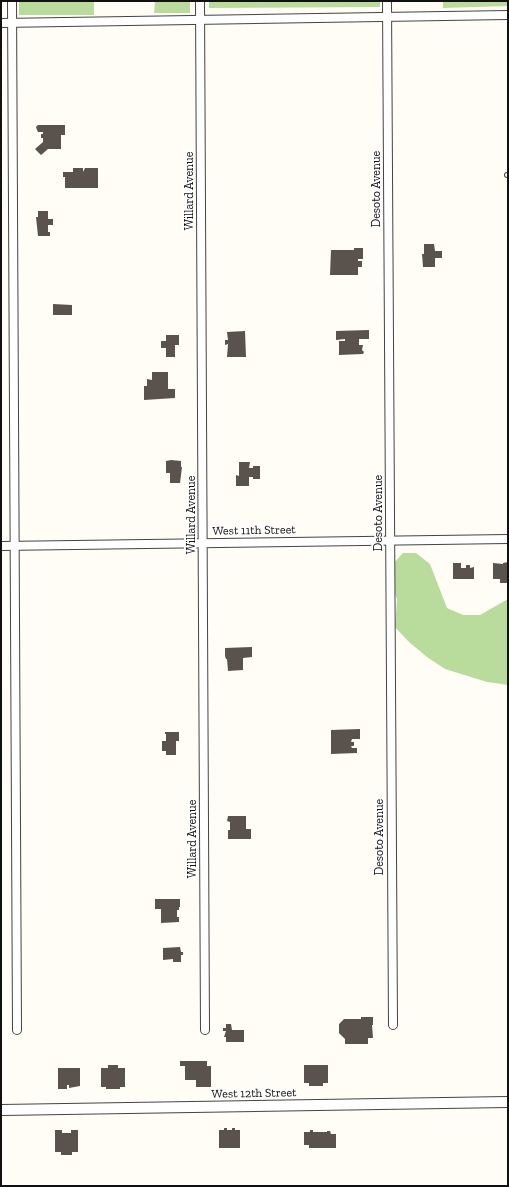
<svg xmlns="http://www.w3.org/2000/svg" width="509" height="1187" font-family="'Zilla Slab',serif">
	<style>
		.forest { fill: #b9dc9c }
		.building { fill: #5a524d }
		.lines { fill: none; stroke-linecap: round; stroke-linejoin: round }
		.service-casing { stroke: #444; stroke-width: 6 }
		.minor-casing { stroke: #444; stroke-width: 10 }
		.tertiary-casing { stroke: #444; stroke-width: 12 }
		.service { stroke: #fff; stroke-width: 4 }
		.minor { stroke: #fff; stroke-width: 8 }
		.tertiary { stroke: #fff; stroke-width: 10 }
		.labels { text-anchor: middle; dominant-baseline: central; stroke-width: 4; stroke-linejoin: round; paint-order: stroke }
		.street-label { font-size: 12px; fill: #111; stroke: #fff }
	</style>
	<rect width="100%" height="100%" fill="#fffdf5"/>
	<g class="forest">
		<rect x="19" y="1" width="75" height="14"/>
		<polygon points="155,1 190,1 190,13 154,13"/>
		<polygon points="209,1 380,1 380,7 209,8"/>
		<polygon points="443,1 508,1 508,6 443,8"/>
		<polygon points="403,553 416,553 430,564 447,608 463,615 480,615 508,599 508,685 487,682 445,669 427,657 409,642 395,627 397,599 393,590 393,564"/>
	</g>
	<g class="building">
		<polygon points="38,125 65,125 65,135 61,135 61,149 48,149 41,155 35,149 43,142 43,138 41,138 41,134 43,134 43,132 38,132 37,130 36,127"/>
		<polygon points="73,168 83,168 83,172 85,168 98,168 98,188 65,188 65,177 63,177 63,172 73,172"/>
		<polygon points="38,211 48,211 48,219 53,219 53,225 48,225 48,232 50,232 50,236 38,236 36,217 38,217"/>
		<polygon points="424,244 434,244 435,251 442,251 442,258 435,258 435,267 423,267 422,254 424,254"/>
		<polygon points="354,248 363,248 363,259 358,259 358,261 362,261 362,267 358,267 358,275 330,275 331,250 354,250"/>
		<polygon points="53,304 72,305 72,315 53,315"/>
		<polygon points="369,330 369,339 359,339 359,345 363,345 362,350 364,352 363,354 339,355 339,341 345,341 345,339 336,340 336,331"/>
		<polygon points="245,331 246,357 227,357 228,344 225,345 225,340 228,340 227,332"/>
		<polygon points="166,335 179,335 179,345 175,345 175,357 166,357 166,348 161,348 161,341 166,341"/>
		<polygon points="152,372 168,372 168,389 175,389 175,398 144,400 144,386 147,386 147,379 152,380"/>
		<polygon points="171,460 181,461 181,467 182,467 180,483 170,483 170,473 166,473 166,461"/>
		<polygon points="239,462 250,462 249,468 253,468 253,466 260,466 260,479 253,479 253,477 249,477 249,486 236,486 236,475 239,476"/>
		<polygon points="508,562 508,583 500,583 500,579 493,579 493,563 503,564 503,563"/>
		<polygon points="453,563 461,563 461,568 466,568 466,565 470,565 470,568 474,567 474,579 453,579"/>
		<polygon points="252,647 252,657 243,658 243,670 228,671 227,659 226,659 225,656 225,648"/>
		<polygon points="360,729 360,739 352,739 351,742 354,742 354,746 351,746 352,748 357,748 357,753 331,754 331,730"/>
		<polygon points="165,732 179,732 179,741 176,741 176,755 166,755 166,751 162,751 162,741 166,741 166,734 165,734"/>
		<polygon points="228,816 246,816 246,829 251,829 251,839 228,839 228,830 230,830 230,822 227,821"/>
		<polygon points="155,899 180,899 180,907 179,907 179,910 177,910 177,917 179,917 179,922 161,923 161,909 155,909"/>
		<polygon points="180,947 181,952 183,952 183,955 181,955 181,962 173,962 173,959 163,960 163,948"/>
		<polygon points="361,1017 373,1017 373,1025 372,1025 373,1038 368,1038 368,1044 345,1044 345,1039 339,1033 339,1024 344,1019 361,1019"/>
		<polygon points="226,1024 231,1024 232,1030 244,1030 244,1042 226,1042 226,1037 224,1037 226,1031 223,1031 223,1028 226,1028"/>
		<polygon points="180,1061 207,1061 207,1066 211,1066 211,1087 196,1087 196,1080 185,1080 185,1066 180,1066"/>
		<polygon points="108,1065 118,1065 118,1068 125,1068 125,1087 120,1087 120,1089 106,1089 106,1087 101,1087 101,1068 108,1068"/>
		<polygon points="304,1065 328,1065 328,1083 323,1083 323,1086 309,1086 309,1083 304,1083"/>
		<polygon points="58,1068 80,1068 80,1086 69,1088 69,1085 67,1085 67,1089 58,1089"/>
		<polygon points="224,1128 227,1128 227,1130 232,1130 232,1128 235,1128 235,1130 240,1130 240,1148 219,1148 219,1130 224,1130"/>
		<polygon points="55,1130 62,1130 62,1133 71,1133 71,1130 78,1130 78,1152 72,1152 72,1155 61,1155 61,1152 55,1152"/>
		<polygon points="310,1130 313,1130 313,1132 327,1132 327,1131 330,1131 331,1134 336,1134 336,1148 309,1148 309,1145 304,1145 304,1132 310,1132"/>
	</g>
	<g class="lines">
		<defs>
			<polyline id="service" points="507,175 508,175"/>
			<g id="minor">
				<polyline points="12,1 17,1030"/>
				<polyline points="200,1 205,1030"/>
				<polyline points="387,1 393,1025"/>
				<polyline points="1,23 508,15"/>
				<polyline points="1,546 508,539"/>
			</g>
			<polyline id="tertiary" points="1,1110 508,1102"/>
		</defs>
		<use href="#service" class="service-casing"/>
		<use href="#minor" class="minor-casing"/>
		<use href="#tertiary" class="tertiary-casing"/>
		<use href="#service" class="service"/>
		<use href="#minor" class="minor"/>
		<use href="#tertiary" class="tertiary"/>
	</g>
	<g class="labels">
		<g class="street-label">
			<text transform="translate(376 189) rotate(-90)">Desoto Avenue</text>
			<text transform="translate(189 191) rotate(-90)">Willard Avenue</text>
			<text transform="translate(378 513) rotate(-90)">Desoto Avenue</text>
			<text transform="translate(191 515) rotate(-90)">Willard Avenue</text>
			<text transform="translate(254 530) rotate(-1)">West 11th Street</text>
			<text transform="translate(379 837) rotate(-90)">Desoto Avenue</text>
			<text transform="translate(192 839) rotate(-90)">Willard Avenue</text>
			<text transform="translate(254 1093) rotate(-1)">West 12th Street</text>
		</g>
	</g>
	<rect width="509" height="1187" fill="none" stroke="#111111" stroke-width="4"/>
</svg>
